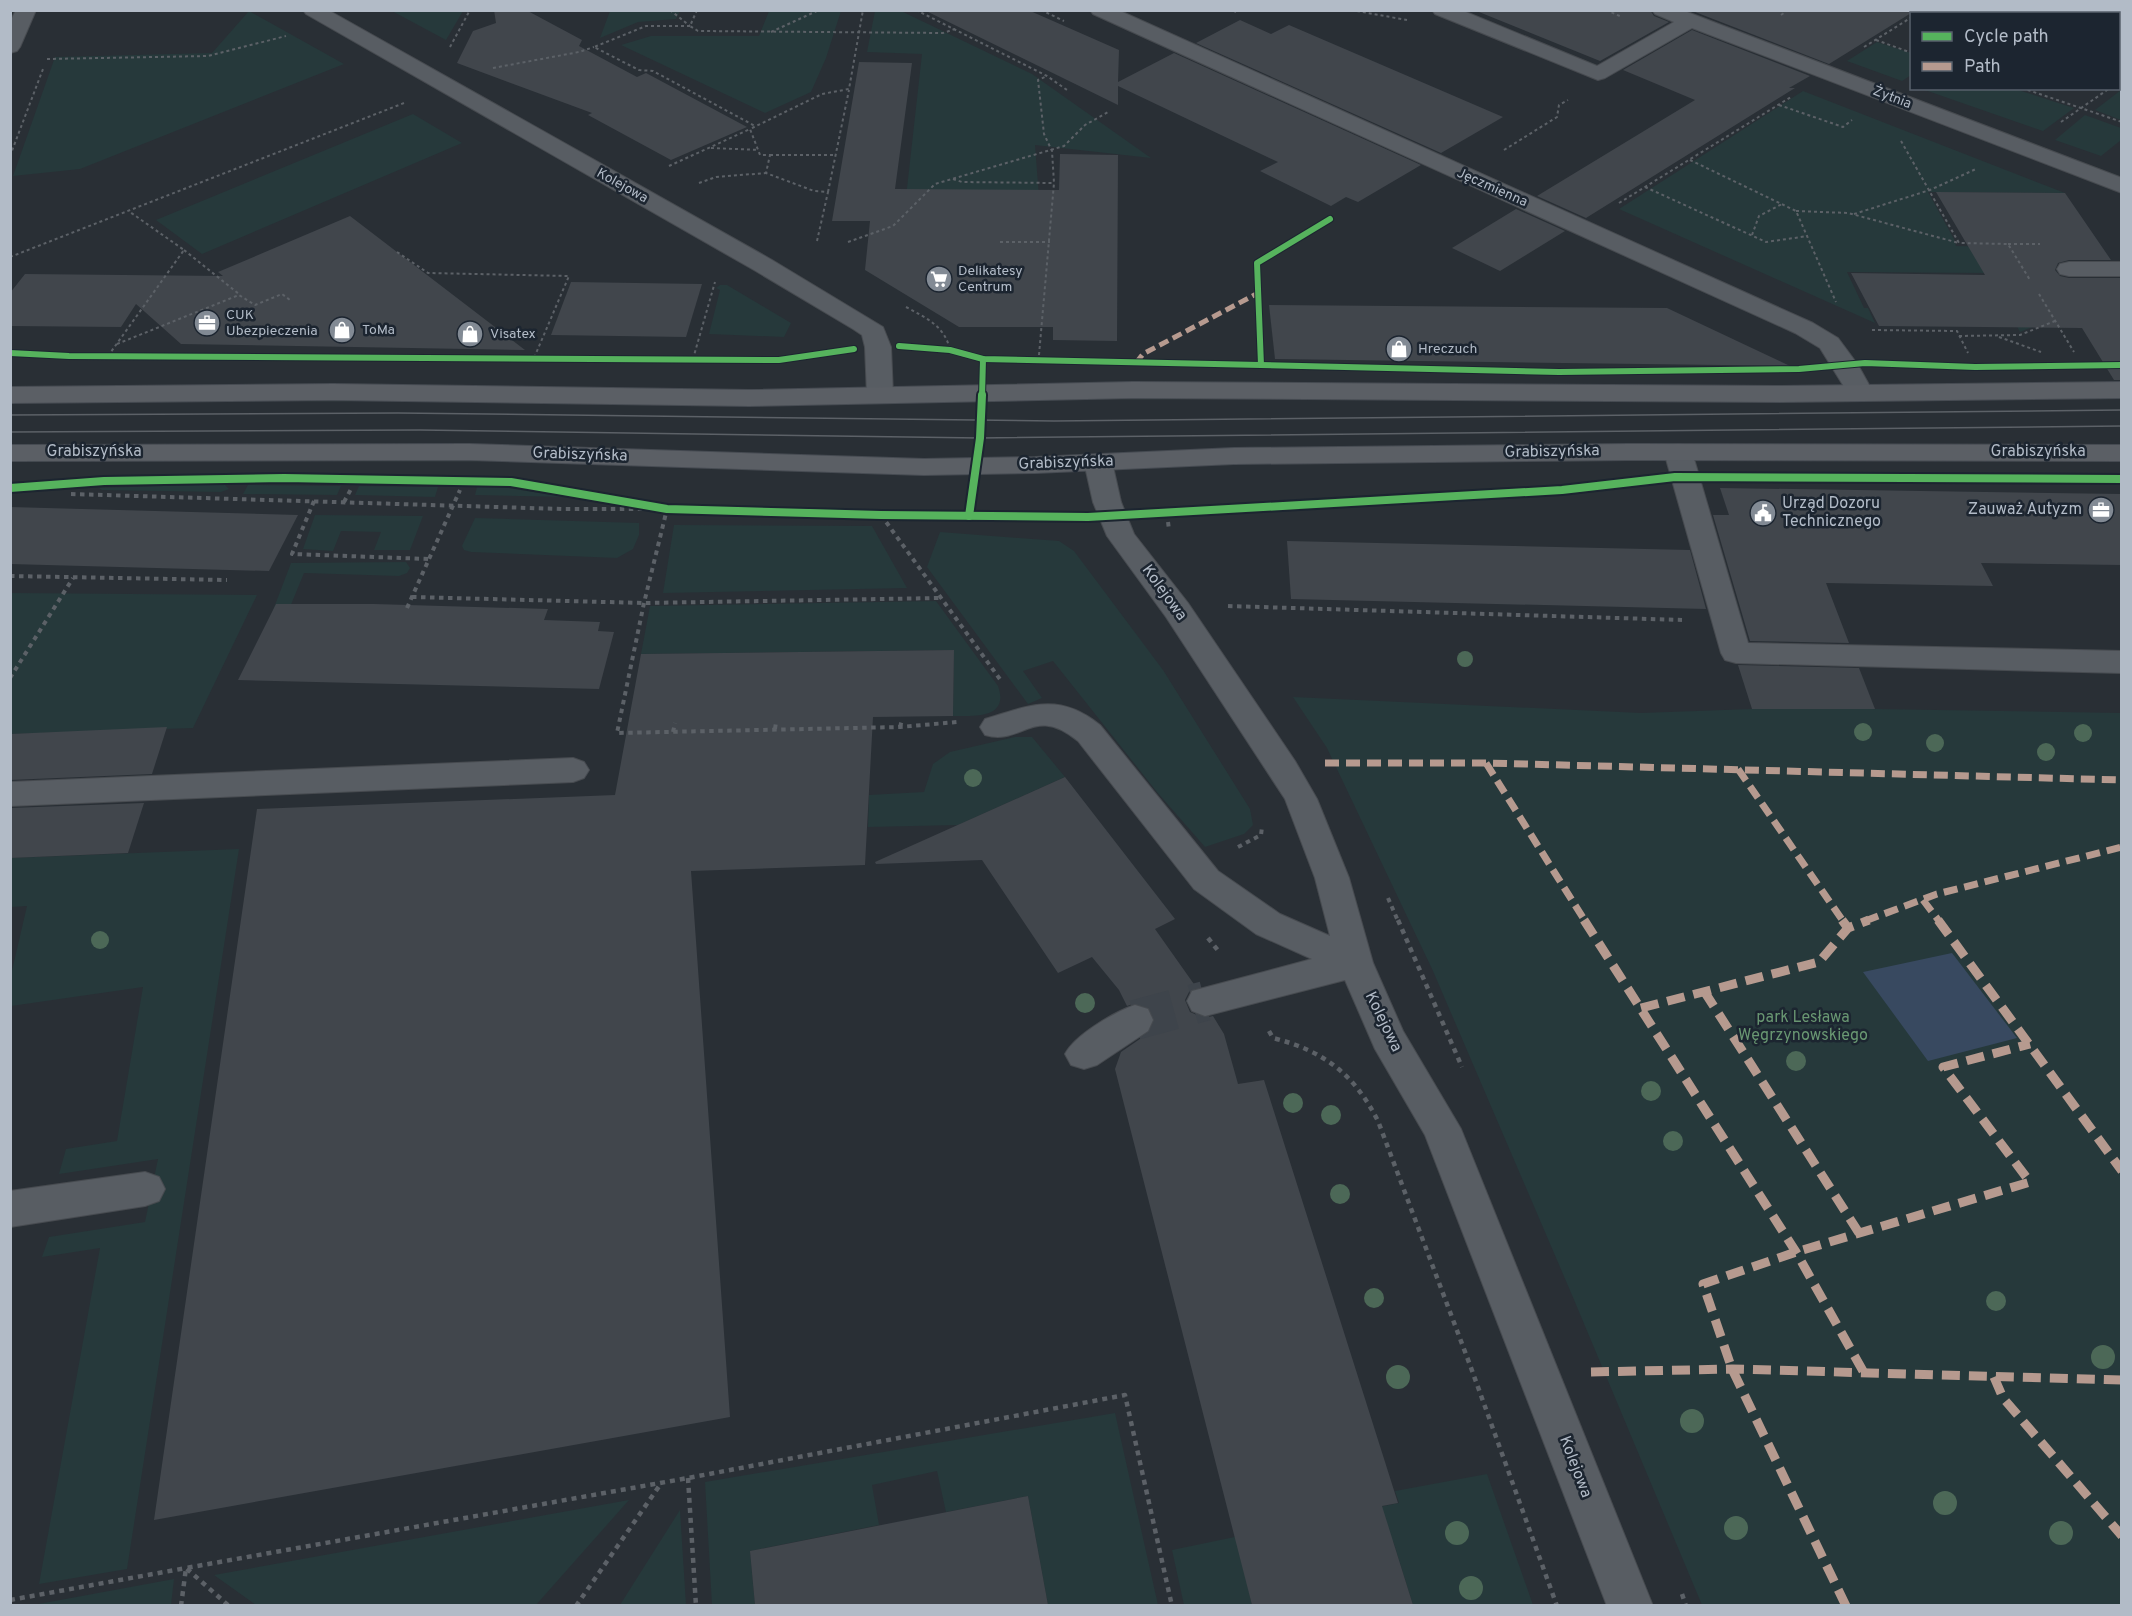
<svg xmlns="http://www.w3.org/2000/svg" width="2132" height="1616" font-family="Overpass,sans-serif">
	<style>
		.green { fill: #26393b }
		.water { fill: #384960 }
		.building { fill: #41464c }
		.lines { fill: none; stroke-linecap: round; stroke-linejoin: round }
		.minor-tunnel { stroke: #3e444b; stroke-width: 40; stroke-dasharray: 40 20; stroke-linecap: butt }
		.minor-casing { stroke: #474b50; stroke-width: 2 }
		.major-casing { stroke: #464b52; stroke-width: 2 }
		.path-far2 { stroke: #5c6167; stroke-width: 2; stroke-dasharray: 3 3; stroke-linecap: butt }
		.path-far1 { stroke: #5c6167; stroke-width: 4; stroke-dasharray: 4.5 4.5; stroke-linecap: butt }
		.path { stroke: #5c6167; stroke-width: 4.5; stroke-dasharray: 5 5; stroke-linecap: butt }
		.minor { fill: #585d63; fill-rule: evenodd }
		.major { fill: #5b5f65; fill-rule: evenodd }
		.tram { stroke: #5c6167; stroke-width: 1.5 }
		.quiet-far2 { stroke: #b69a8f; stroke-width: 5; stroke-dasharray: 10 5; stroke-linecap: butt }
		.quiet-far1 { stroke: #b69a8f; stroke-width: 7; stroke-dasharray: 14 7; stroke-linecap: butt }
		.quiet { stroke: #b69a8f; stroke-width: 9; stroke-dasharray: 18 9; stroke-linecap: butt }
		.cycleway-far1-casing { stroke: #1c2530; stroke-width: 8 }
		.cycleway-casing { stroke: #1c2530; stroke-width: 12 }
		.cycleway-far1 { stroke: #56b35d; stroke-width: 6 }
		.cycleway { stroke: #56b35d; stroke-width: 8 }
		.tree { fill: #4c6857 }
		.labels { text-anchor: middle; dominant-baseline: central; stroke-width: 5; stroke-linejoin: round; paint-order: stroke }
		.far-street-label { font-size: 14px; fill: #b2bbc7; stroke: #1c2530 }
		.far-poi-label { font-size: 14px; fill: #b2bbc7; stroke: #1c2530; text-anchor: start }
		.street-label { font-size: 16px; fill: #b2bbc7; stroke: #1c2530 }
		.poi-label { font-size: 16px; fill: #b2bbc7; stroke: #1c2530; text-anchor: start }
		.park-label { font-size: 16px; fill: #699772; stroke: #1c2530 }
	</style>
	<rect width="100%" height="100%" fill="#292f35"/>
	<g class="green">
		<polygon points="1942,10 2101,10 2101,11 2097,14 1937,13"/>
		<polygon points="249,11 344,64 80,169 13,176 55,57 212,53"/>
		<polygon points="392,11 463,11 446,40"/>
		<polygon points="610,11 610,10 680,11 676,19 638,22 600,38"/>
		<polygon points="769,11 841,11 826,58 811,92 765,113 621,45 651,36 759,36"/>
		<polygon points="875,11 901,11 1032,74 1151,158 1035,145 1042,236 903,224 922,54 867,52"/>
		<polygon points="1877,42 1911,53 1911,75 1902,81 1847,61"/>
		<polygon points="1922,89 2015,89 2074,108 2043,131"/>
		<polygon points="2121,90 2121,120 2095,110"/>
		<polygon points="1803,91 2065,193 1928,192 1954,239 1956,246 1999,247 2051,319 2020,332 1989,273 1847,272 1864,308 1868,308 1875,323 1619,209"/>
		<polygon points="413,114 462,143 202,254 156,220"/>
		<polygon points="2085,115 2121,128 2121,140 2101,156 2055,140"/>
		<polygon points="720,285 727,285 791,323 784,337 709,334 720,290 716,288"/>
		<polygon points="224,484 229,489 221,492 102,490 99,488"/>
		<polygon points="248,485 341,486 337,495 243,494"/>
		<polygon points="359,486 438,487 435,497 355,495"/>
		<polygon points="495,486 567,497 475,495 477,487"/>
		<polygon points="315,515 423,516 410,550 374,550 381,532 341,531 333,551 303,549"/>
		<polygon points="475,518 639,523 639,535 633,549 617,558 471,552 464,550 462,546"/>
		<polygon points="674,525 872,526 907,588 663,593"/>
		<polygon points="940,532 1059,541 1074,551 1163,670 1250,809 1253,825 1244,834 1205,847 1157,792 1053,661 1023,671 1042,698 1028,704 927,567"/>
		<polygon points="406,562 410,568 407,573 399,576 304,573 290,607 330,614 272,613 291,563"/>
		<polygon points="10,593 257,595 193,728 11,734"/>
		<path d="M936 601 998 686C1010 719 973 716 953 716L954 650 641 654 650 606Z"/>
		<polygon points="1293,697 1641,713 1752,709 1873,709 2121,713 2121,1605 1702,1605 1572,1295 1433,971 1327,748"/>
		<polygon points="1015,737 1032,737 1065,777 958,825 868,827 869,795 924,792 933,764 950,752"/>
		<polygon points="239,849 127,1569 39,1584 100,1248 42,1257 49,1237 145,1222 158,1159 59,1174 66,1149 117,1141 143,987 11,1006 11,975 27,906 11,907 10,858"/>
		<polygon points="1115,1413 1158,1605 1048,1605 1028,1496 946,1512 937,1471 872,1485 879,1525 750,1551 755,1605 712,1605 705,1482"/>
		<polygon points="1487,1474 1533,1605 1413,1605 1393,1541 1244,1571 1252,1605 1184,1605 1172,1550 1399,1503 1395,1491"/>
		<polygon points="629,1500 536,1605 256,1605 214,1575"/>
		<polygon points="680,1510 686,1605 620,1605"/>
		<polygon points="174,1579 171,1605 33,1605"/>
	</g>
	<polygon class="water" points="1952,953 2017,1038 1928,1061 1863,972"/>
	<g class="building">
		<polygon points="494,10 526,10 582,40 579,46 637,77 646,73 747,127 671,160 588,115 592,113 457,63 473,31 496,23"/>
		<polygon points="924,10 1028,10 1119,50 1118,82 1174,53 1421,165 1358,202 1346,197 1331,206 1260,171 1278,162 1118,86 1118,105"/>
		<polygon points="1479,10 1650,10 1654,16 1669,22 1600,61 1479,12"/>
		<polygon points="1690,10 1916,10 1829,64"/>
		<polygon points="1240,20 1271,34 1289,25 1503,117 1441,153 1196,43"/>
		<polygon points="1692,30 1810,76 1789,88 1795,88 1586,218 1537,196 1695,100 1623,70"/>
		<polygon points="859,62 912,63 895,189 1059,190 1060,154 1118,155 1117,341 1053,340 1053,327 959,327 865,270 870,221 832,221"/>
		<polygon points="1936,192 2065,193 2111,260 2069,260 2058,263 2055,270 2060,276 2069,278 2121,278 2121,380 2114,380 2082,328 1879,326 1851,273 1985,275"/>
		<polygon points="1516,209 1565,231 1500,271 1452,248"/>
		<polygon points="350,216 525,350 181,344 136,304 121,327 10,326 10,293 25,274 223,276 218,272"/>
		<polygon points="571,282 702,284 686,337 551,335"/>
		<polygon points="1269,305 1667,308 1790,366 1275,359"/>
		<polygon points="1720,488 2121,494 2121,565 1981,563 1993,586 1826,583 1849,643 1750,641 1713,515 1729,515"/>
		<polygon points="10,507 298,515 269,571 10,564"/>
		<polygon points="1287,541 1690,550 1706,609 1291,599"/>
		<polygon points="276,604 374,604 548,609 544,620 600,622 598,631 614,632 599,689 238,680"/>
		<polygon points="954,650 953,716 873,717 865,865 691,871 730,1417 154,1520 257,809 615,795 641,654"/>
		<polygon points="1738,665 1859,668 1875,709 1752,709"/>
		<polygon points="167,727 152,774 10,780 10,734"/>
		<polygon points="1065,777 1175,919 1155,929 1196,987 1190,990 1185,1000 1190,1012 1204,1018 1213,1016 1224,1034 1238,1084 1264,1080 1398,1503 1382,1506 1413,1605 1252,1605 1115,1069 1121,1052 1150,1032 1155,1021 1150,1008 1136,1003 1127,1006 1119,990 1092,957 1058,973 982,860 876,864 875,862"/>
		<polygon points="144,803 128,853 10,858 10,808"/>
		<polygon points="1028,1496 1048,1605 755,1605 750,1551"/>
	</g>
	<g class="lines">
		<polyline class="minor-tunnel" points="1135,1020 1205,1001"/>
		<defs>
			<g id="minor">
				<polygon points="16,10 36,10 20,47 17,51 10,53 10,22"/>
				<polygon points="303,10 328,10 772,260 883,327 891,347 893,395 889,401 880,403 871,401 867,395 865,347 862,335 853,329 754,270 306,14"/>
				<polygon points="1090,10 1118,10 1813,323 1838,338 1858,365 1873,392 1869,398 1860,400 1851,398 1820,348 1795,333 1093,14"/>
				<polygon points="1432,10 1461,10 1597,66 1674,22 1655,14 1652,10 1682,10 2122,178 2122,193 1692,28 1605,78 1598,80 1435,14"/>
				<polygon points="2069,262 2122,262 2122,276 2069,276 2060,274 2057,269 2060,264"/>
				<polygon points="1678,444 1688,446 1692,452 1748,643 2122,651 2122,673 1736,663 1725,660 1721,653 1664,452 1668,446"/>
				<path d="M1098 454 1108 456 1112 462 1121 502 1134 534 1188 603 1295 761 1317 799 1349 878 1373 963 1403 1031 1461 1129 1653 1606H1607L1425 1135 1375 1049 1345 980 1205 1016 1192 1011 1187 1001 1192 991 1312 959 1256 934 1194 889 1078 741C1033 704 1023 746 985 735L980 727 985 719C1030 705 1059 692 1100 725L1218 871 1280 914 1330 936 1315 878 1285 799 1166 617 1107 536 1093 502 1084 462 1088 456Z"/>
				<polygon points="573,758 584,762 589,770 584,778 573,782 10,806 10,782"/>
				<path d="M1135 1005 1148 1009 1153 1020 1148 1031 1097 1065 1084 1069 1071 1065 1065 1054C1075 1035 1114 1012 1135 1005Z"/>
				<polygon points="145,1172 159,1177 165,1189 159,1201 145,1206 10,1227 10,1191"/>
			</g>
			<g id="major">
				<polygon points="1133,382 1780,386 2122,382 2122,398 1780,402 1133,398 749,406 333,400 10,403 10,387 333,384 749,390"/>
				<polygon points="469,444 924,459 1035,457 1234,448 1629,444 2122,445 2122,461 1629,460 1234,464 1035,473 924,475 469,460 10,461 10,445"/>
			</g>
		</defs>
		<use href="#minor" class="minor-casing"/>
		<use href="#major" class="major-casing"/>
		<g class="path-far2">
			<polyline points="670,10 690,26"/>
			<polyline points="697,10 690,26 698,31 943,33 955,29"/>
			<polyline points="916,10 1047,76 1067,90"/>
			<polyline points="1041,10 1064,21"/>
			<polyline points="1234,10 1237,14"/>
			<polyline points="1351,10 1407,20"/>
			<polyline points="1606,10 1622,17"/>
			<polyline points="1917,14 1922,10"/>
			<polyline points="1781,15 1788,10"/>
			<polyline points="690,26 646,26 594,47 639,70 653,71 755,126"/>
			<polyline points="771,32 819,10"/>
			<polyline points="1876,40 1912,53"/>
			<polyline points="450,47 470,10"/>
			<polyline points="1864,47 1912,17"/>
			<polyline points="47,59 208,56 286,36"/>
			<polyline points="493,68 579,52 594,47"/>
			<polyline points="2118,83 2122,81"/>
			<polyline points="2022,88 2122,122"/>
			<polyline points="1779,105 1843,127 1852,120"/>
			<polyline points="2061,122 2110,88"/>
			<polyline points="1901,141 1959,243 2008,244 2030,280"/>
			<polyline points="711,148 759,150"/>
			<polyline points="1504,150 1557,117 1559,105 1568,100"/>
			<polyline points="770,155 835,155"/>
			<polyline points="10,156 43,69"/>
			<polyline points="1690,160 1796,211 1836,302"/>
			<polyline points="669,166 750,129"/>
			<polyline points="953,179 962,182 1054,183"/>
			<polyline points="699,183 716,177 766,173"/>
			<polyline points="1645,187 1766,242 1808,236"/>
			<polyline points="828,192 849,90"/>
			<polyline points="1619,203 1791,97"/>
			<polyline points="1796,211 1848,213 1959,243"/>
			<polyline points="1854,214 1930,190 1976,169"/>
			<polyline points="1752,235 1759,216 1782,204"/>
			<polyline points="817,241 828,192 814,191 766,173 770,155 760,155 750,129 822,94 849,89 863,10"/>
			<polyline points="848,242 893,226 935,184 1064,146 1085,125 1110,111"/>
			<polyline points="1000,242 1050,242"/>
			<polyline points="2008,244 2040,244"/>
			<polyline points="184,250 239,294"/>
			<polyline points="397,252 428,273 569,276 534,358"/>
			<polyline points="10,257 404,103"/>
			<polyline points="2039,294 2074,352"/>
			<path d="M906 307C926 318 945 326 950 350"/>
			<polyline points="1872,330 1957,331 1968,353"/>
			<polyline points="1959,336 2020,335 2055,321"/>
			<polyline points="1999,337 2041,352"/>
			<polyline points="117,344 239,295 255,305 282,294 290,300"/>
			<polyline points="1039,355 1054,183 1052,151 1044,134 1038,80 1047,76"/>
			<polyline points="108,356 184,250 130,212"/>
			<polyline points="693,359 715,282"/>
		</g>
		<g class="path-far1">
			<polyline points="71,494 562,509 667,509 644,603 617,733 900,727 957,722"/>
			<polyline points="314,501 292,554 429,559"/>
			<polyline points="344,502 351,489"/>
			<polyline points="1167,513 1169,530"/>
			<polyline points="881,515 1002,682"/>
			<polyline points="10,576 227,580"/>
			<polyline points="412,597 644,603 940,598"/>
			<polyline points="1228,606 1682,620"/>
			<polyline points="407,608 460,490"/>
			<polyline points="10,678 73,578"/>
			<polyline points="900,727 902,720"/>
			<polyline points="775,729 776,722"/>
			<polyline points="673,732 675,723"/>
			<polyline points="1238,847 1261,835 1262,827"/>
			<polyline points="1388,898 1398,921"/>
		</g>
		<g class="path">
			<polyline points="1398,920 1462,1067"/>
			<polyline points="1208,938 1220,953"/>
			<path d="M1269 1031 1273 1038C1324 1051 1354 1074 1378 1121L1470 1365 1557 1606"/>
			<polyline points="688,1478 696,1606"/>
			<polyline points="1682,1594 1686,1606"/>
			<polyline points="10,1600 186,1568 229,1606"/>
			<polyline points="181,1606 186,1568 688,1478 1125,1395 1172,1606"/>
			<polyline points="576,1606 662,1482"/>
		</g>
		<use href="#minor" class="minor"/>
		<use href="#major" class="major"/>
		<g class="tram">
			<polyline points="10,415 398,413 1054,421 2122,410"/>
			<polyline points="10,432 420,430 980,438 2122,426"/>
		</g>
		<polyline class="quiet-far2" points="1136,363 1143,354 1260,292"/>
		<g class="quiet-far1">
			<polyline points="1325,763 1486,763 2122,780"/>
			<polyline points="1486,763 1585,921"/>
			<polyline points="1738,769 1843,921"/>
			<polyline points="1923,900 1939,921"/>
			<polyline points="1865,921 1937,894 2122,847"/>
		</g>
		<g class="quiet">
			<polyline points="1584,920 1796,1252 1863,1371"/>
			<polyline points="1842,920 1848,928"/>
			<polyline points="1938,920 2122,1171"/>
			<polyline points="1704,991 1859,1233"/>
			<polyline points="1641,1008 1819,962 1848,928 1869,920"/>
			<polyline points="1591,1372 1732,1369 2122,1380"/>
			<polyline points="1994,1377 2003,1398 2122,1536"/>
			<polyline points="1846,1606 1732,1369 1703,1284 1796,1252 2030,1182 1943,1067 2030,1044"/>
		</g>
		<defs>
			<g id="cycleway-far1">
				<polyline points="899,346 950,350 983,359 1261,365 1257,263 1330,219"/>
				<polyline points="10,353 69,356 779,360 854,349"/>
				<polyline points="1261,365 1559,372 1799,369 1865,363 1975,367 2122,365"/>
				<polyline points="982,397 983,359"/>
			</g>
			<g id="cycleway">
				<polyline points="10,488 104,481 284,478 511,482 667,509 881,515 1088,517 1562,490 1675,477 2122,479"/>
				<polyline points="969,516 980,438 982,395"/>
			</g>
		</defs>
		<use href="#cycleway-far1" class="cycleway-far1-casing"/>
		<use href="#cycleway" class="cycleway-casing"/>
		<use href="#cycleway-far1" class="cycleway-far1"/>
		<use href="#cycleway" class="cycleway"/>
	</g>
	<g class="tree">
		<circle cx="1465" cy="659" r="8"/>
		<circle cx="1863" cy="732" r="9"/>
		<circle cx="2083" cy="733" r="9"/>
		<circle cx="1935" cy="743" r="9"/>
		<circle cx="2046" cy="752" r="9"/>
		<circle cx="973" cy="778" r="9"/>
		<circle cx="100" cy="940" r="9"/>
		<circle cx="1085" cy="1003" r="10"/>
		<circle cx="1796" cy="1061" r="10"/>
		<circle cx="1651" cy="1091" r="10"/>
		<circle cx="1293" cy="1103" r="10"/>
		<circle cx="1331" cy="1115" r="10"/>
		<circle cx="1673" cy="1141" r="10"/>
		<circle cx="1340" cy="1194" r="10"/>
		<circle cx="1374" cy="1298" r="10"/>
		<circle cx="1996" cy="1301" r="10"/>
		<circle cx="2103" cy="1357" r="12"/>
		<circle cx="1398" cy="1377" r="12"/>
		<circle cx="1692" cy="1421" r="12"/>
		<circle cx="1945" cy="1503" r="12"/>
		<circle cx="1736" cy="1528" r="12"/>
		<circle cx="1457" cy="1533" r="12"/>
		<circle cx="2061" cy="1533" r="12"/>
		<circle cx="1471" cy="1588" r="12"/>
	</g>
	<defs>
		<symbol id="supermarket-disc" viewBox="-11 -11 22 22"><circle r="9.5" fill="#828a94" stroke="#1c2530"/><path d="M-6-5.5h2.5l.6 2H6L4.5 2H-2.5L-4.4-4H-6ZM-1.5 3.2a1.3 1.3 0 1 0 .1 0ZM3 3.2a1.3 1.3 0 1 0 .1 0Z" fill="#fff"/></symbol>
		<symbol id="office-disc" viewBox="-11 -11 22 22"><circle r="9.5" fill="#828a94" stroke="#1c2530"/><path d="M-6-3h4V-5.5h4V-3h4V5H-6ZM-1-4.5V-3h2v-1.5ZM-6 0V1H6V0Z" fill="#fff"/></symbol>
		<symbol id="shop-disc" viewBox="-11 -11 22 22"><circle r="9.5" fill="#828a94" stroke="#1c2530"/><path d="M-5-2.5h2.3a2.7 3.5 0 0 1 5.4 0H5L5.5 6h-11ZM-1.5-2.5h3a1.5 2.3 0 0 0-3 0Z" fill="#fff"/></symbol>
		<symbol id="civic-disc" viewBox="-11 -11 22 22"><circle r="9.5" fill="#828a94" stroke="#1c2530"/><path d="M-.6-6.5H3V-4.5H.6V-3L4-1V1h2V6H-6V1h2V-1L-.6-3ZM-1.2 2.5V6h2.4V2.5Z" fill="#fff"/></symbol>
	</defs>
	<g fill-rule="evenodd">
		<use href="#supermarket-disc" x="924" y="264" width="30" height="30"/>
		<use href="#office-disc" x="192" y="308" width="30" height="30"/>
		<use href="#shop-disc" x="327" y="315" width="30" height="30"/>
		<use href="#shop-disc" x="455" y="319" width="30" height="30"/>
		<use href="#shop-disc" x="1384" y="334" width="30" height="30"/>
		<use href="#office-disc" x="2086" y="495" width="30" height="30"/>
		<use href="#civic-disc" x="1748" y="498" width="30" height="30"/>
	</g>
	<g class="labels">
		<g class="far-street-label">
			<text transform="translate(1892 98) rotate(21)">Żytnia</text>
			<text transform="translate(622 186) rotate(29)">Kolejowa</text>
			<text transform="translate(1492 188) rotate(24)">Jęczmienna</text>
		</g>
		<g class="far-poi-label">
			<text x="958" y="271">Delikatesy<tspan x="958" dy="16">Centrum</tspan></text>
			<text x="226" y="315">CUK<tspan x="226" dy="16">Ubezpieczenia</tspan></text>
			<text x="362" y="330">ToMa</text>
			<text x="490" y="334">Visatex</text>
			<text x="1418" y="349">Hreczuch</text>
		</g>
		<g class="street-label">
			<text x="94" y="452">Grabiszyńska</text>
			<text transform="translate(1552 452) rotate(-1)">Grabiszyńska</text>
			<text x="2038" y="452">Grabiszyńska</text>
			<text transform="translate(580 455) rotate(2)">Grabiszyńska</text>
			<text transform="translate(1066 463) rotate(-2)">Grabiszyńska</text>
			<text transform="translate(1164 593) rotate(54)">Kolejowa</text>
			<text transform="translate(1383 1022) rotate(64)">Kolejowa</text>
			<text transform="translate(1575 1467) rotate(69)">Kolejowa</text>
		</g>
		<g class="poi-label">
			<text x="1782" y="504">Urząd Dozoru<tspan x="1782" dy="18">Technicznego</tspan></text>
			<text x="2082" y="510" text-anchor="end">Zauważ Autyzm</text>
		</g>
		<g class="park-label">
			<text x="1803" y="1018">park Lesława<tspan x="1803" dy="18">Węgrzynowskiego</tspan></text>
		</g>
	</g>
	<rect width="2132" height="1616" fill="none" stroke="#b2bbc7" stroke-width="24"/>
	<rect x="1910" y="12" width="210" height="78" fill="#1c2530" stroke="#58616c" stroke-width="1.5"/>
	<rect x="1922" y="32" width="30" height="9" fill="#56b35d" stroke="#58616c" stroke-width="1.5"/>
	<text x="1964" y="42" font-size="18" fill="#b2bbc7">Cycle path</text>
	<rect x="1922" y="62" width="30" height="9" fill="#b69a8f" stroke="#58616c" stroke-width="1.5"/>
	<text x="1964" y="72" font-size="18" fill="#b2bbc7">Path</text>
</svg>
